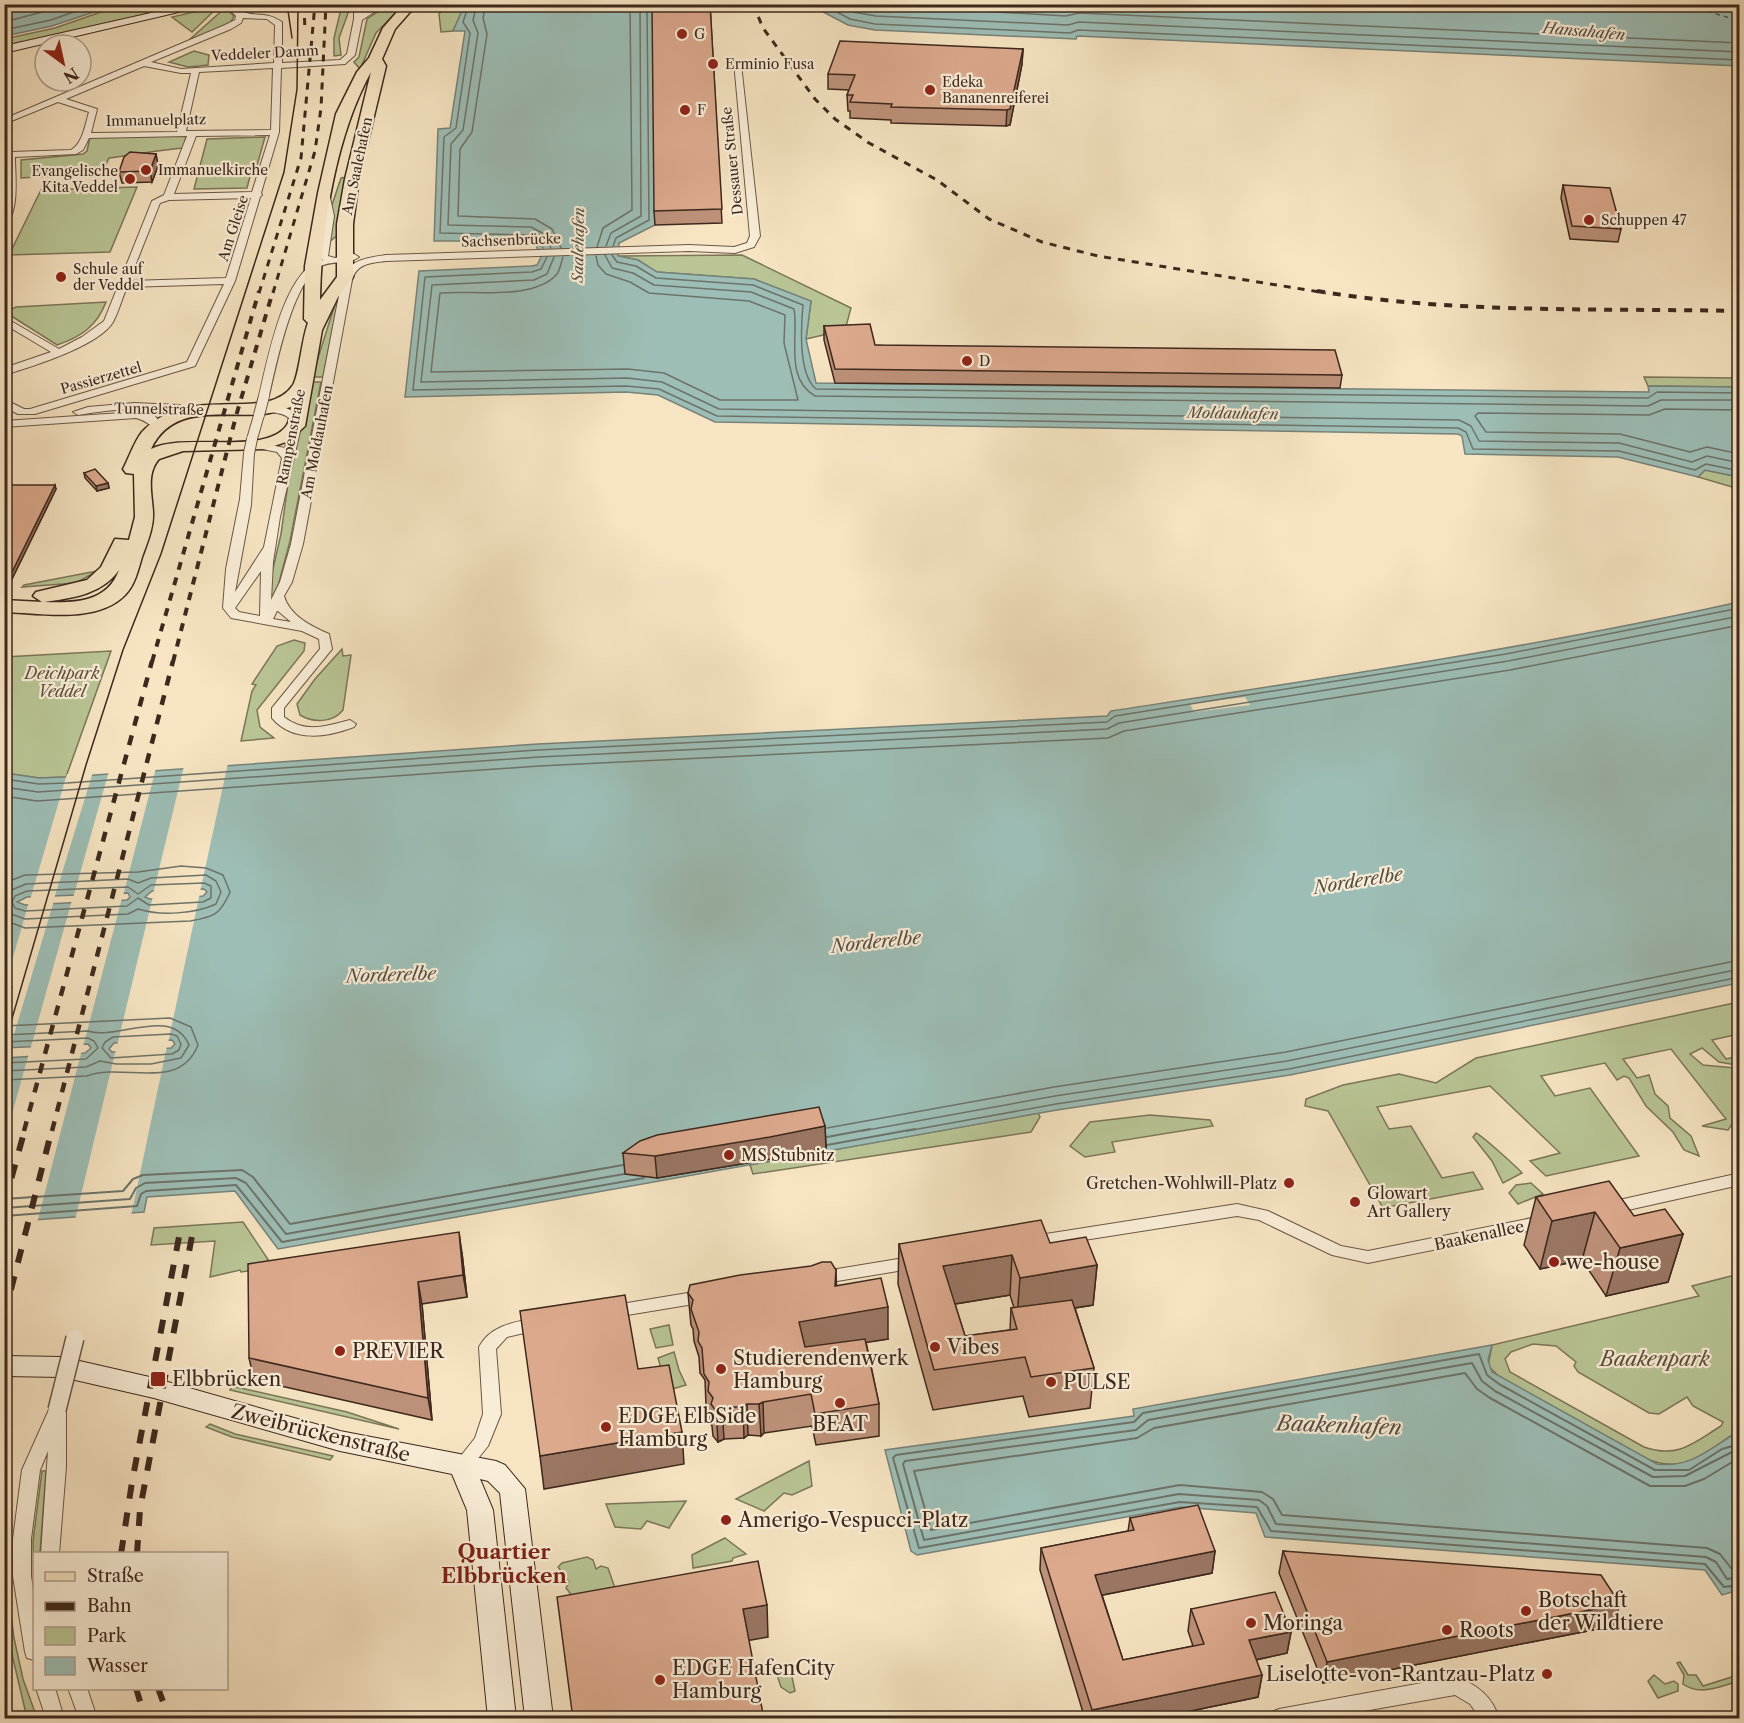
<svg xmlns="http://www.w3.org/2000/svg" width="1744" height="1723" font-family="'Libre Caslon Text',serif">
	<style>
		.green { fill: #b9c595; stroke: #7b7659; stroke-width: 1.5; fill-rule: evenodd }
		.water { fill: #9dbeb6; stroke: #778279; stroke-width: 1.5; fill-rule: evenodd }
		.pier { fill: #f6e4c2 }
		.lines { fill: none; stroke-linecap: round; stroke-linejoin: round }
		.shore-far1 { stroke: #6d736a; stroke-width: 1.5 }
		.shore { stroke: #6d736a; stroke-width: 2 }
		.ferry { stroke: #554e43; stroke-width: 1.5; stroke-dasharray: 4.5 4; stroke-linecap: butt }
		.street-casing { stroke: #6b5746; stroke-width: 2 }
		.secondary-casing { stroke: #3d281d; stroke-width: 2 }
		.primary-casing { stroke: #3d281d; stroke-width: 3 }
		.street { fill: #f9edd7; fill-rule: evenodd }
		.secondary { fill: #f9edd7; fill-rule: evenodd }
		.primary { fill: #f6e4c2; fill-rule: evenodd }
		.tram { stroke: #3d281d; stroke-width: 1.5 }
		.rail-far3 { stroke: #3d281d; stroke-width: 3; stroke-dasharray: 7 7; stroke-linecap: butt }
		.rail-far2 { stroke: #3d281d; stroke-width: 4; stroke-dasharray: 8 8; stroke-linecap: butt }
		.rail-far1 { stroke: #3d281d; stroke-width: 4.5; stroke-dasharray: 10 10; stroke-linecap: butt }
		.rail { stroke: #3d281d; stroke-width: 6; stroke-dasharray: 14 14; stroke-linecap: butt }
		.street-bridge-far1-casing { stroke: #6b5746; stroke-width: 12; stroke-linecap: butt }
		.street-bridge-casing { stroke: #6b5746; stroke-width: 20; stroke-linecap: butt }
		.street-bridge-far1 { stroke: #f9edd7; stroke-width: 10 }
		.street-bridge { stroke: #f9edd7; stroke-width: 17 }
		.wall { fill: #bd9179; stroke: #3d281d; stroke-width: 1.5; fill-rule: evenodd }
		.shaded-wall { fill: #9a7663; stroke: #3d281d; stroke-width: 1.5 }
		.building { fill: #dca98d; stroke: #3d281d; stroke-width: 1.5 }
		.poi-dot { fill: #8f2418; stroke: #f9edd7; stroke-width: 2 }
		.labels { text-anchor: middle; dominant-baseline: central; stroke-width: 4.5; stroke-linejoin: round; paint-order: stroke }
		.far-poi-label { font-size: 14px; fill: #3d281d; stroke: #f9edd7; text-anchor: start }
		.far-street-label { font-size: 14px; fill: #3d281d; stroke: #f9edd7 }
		.far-water-label { font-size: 15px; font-style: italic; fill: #554e43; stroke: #f9edd7 }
		.park-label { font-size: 16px; font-style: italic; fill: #5c4f3b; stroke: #f9edd7 }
		.poi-label { font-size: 16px; fill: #3d281d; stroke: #f9edd7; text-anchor: start }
		.street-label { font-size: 16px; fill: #3d281d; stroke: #f9edd7 }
		.water-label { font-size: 18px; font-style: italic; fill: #554e43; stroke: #f9edd7 }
		.near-poi-label { font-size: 20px; fill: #3d281d; stroke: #f9edd7; text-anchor: start }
		.near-park-label { font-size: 20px; font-style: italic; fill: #5c4f3b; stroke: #f9edd7 }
		.near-street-label { font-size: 20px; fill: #3d281d; stroke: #f9edd7 }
		.near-water-label { font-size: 21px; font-style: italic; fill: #554e43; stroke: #f9edd7 }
		.near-neighbourhood-label { font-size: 21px; font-weight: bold; fill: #7a1f14; stroke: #f9edd7 }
	</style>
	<rect width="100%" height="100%" fill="#f6e4c2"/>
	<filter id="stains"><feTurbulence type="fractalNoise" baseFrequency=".00333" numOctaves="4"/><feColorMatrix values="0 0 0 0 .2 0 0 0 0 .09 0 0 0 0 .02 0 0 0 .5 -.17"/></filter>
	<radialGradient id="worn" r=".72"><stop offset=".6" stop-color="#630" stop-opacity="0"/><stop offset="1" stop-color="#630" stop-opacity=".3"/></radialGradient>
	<g class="green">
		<polygon points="121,5 135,5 152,16 5,47 4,39 55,28"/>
		<polygon points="342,5 351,5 339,38 341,55 334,56 334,38"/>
		<polygon points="388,5 403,5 376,33 360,69 354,62 359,57 367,19"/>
		<polygon points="446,5 465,5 453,31 441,32 439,14"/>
		<polygon points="215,7 218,7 192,32 172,17"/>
		<polygon points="225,8 234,16 229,25 189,40"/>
		<polygon points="194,51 209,55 208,65 188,67 169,62"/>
		<path d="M186 136 184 148C158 150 135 155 109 158L102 173 21 178V160L83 154 87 151 90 137Z"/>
		<polygon points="265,137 254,176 250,176 247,188 194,189 207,139"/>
		<polygon points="348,177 339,234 329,242 331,208 341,178"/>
		<polygon points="137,187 110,252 9,255 41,190"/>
		<polygon points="742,255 851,308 845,330 806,339 811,302 754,279 656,272 638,260 618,256"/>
		<polygon points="336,301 338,302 323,377 312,377"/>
		<path d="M106 302C97 326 81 337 57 345L5 312 16 307Z"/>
		<polygon points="1644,377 1739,378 1739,387 1648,386"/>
		<polygon points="310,382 321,382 290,541 278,586 270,600 269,586 281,534 291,462"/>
		<polygon points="1705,470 1739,477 1739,489 1698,477"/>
		<polygon points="97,571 76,583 22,587 24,585"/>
		<polygon points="294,640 305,643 304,651 257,710 260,727 274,738 241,741 252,691 256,685 252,684 277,646"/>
		<path d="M342 649 343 656 351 655 343 710C333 723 313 723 300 715L297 704 315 679Z"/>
		<polygon points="111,651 66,777 39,778 5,773 4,657"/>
		<path d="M1739 1002V1034L1712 1040 1726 1059 1739 1056 1736 1065 1719 1062 1702 1048 1690 1054 1703 1065 1735 1068C1744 1087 1741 1113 1728 1130L1702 1126 1726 1119 1671 1049 1623 1059 1637 1078 1649 1075 1655 1094 1668 1106 1670 1118 1691 1136 1699 1156 1684 1150 1673 1132 1646 1106 1629 1078 1624 1076 1617 1080 1605 1063 1541 1076 1555 1096 1590 1088 1639 1156 1546 1176 1530 1161 1560 1153 1490 1086 1377 1107 1389 1129 1411 1126 1442 1178 1473 1172 1483 1189 1383 1208 1328 1111 1305 1106 1306 1099 1343 1085 1399 1074 1436 1083 1476 1058Z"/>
		<polygon points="1038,1113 1040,1117 1031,1132 753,1174 750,1165"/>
		<polygon points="1150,1115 1210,1120 1213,1126 1112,1142 1115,1152 1085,1157 1070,1146 1090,1122"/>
		<path d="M1476 1133C1480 1134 1518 1168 1522 1173L1503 1183 1492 1161 1473 1137Z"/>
		<polygon points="1531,1183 1543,1194 1518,1204 1509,1193 1516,1185"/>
		<polygon points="243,1222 269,1261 318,1261 241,1272 240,1270 210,1277 215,1241 151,1245 154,1228"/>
		<path d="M1739 1274V1439L1731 1436C1699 1457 1681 1475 1642 1457L1502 1379 1488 1366 1492 1345 1699 1296 1692 1286ZM1533 1344 1556 1346 1576 1362 1574 1366 1578 1372 1649 1413 1659 1414 1687 1397 1693 1406 1723 1422 1721 1426C1693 1443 1678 1459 1644 1447L1510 1372 1505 1359 1511 1352Z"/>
		<polygon points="669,1325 673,1345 656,1348 650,1329"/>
		<polygon points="674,1352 679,1370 686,1385 662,1392 663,1375 658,1358"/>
		<polygon points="232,1386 347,1412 399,1429 230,1390"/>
		<polygon points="210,1424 235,1434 333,1456 330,1460 232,1437 206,1427"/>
		<polygon points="809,1461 812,1486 792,1495 784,1493 764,1511 736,1499"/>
		<polygon points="42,1471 46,1471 40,1553 34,1554 34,1591 33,1541"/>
		<polygon points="686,1501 669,1528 647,1521 641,1529 615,1527 606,1504"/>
		<polygon points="725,1538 746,1554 733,1558 732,1561 693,1568 692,1555"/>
		<polygon points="587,1557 593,1560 596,1569 601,1566 608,1568 615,1588 572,1596 566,1588 569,1582 558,1567 562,1563"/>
		<polygon points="4,1558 14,1638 23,1679 37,1718 27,1718 5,1625"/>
		<path d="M1680 1662 1688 1675H1696L1703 1686 1735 1676 1738 1681C1720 1687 1699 1696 1683 1684L1684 1675 1677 1663Z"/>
		<polygon points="789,1663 795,1691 790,1693 781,1687 776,1672"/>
		<polygon points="1654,1675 1665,1684 1674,1681 1678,1684 1678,1691 1658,1698 1648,1681"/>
	</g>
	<g class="water">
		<polygon points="465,4 653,5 655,225 619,243 618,256 638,260 657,272 754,279 811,301 806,339 816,383 1649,392 1648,386 1739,387 1739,477 1705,470 1698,477 1618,457 1465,454 1462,436 1458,434 715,422 658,395 626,392 405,397 419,271 531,266 537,265 541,257 535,243 529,241 434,241 438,129 450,128 465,31 453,31"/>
		<polygon points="4,5 5,4 115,5 52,26 5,36"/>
		<polygon points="810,5 1739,5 1739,66 1077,36 1076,39 875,30 848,25"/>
		<path d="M1739 602V983L1290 1075 1057 1110 278 1249 235 1191 147 1197 144 1212 5 1222V1058L85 1053 91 1048 88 1044 5 1048V773L39 778 66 777 538 744 1107 716 1111 711C1321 679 1531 648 1739 602ZM204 889 207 892 203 896 150 899 145 897 152 891ZM128 893 130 897 127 900 25 905 17 902 27 897ZM172 1040 175 1044 171 1048 112 1052 109 1049 114 1043Z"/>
		<path d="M1492 1345 1488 1360 1492 1372 1657 1464C1688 1468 1706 1452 1731 1436L1739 1439V1590L1722 1595 1705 1570 1265 1537 1256 1513 1181 1507 917 1555 911 1551 885 1450 1134 1416 1133 1409Z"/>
	</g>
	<g class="pier">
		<polygon points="1245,697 1250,705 1194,712 1190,704"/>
		<polygon points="228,763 200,892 153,894 184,766"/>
		<polygon points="156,768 123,896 73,898 109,771"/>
		<polygon points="93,772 54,899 30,900 67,774"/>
		<polygon points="200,893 168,1043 117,1046 153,896"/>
		<polygon points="122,898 83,1047 30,1050 72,900"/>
		<polygon points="54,901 9,1051 4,1051 5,985 29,902"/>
		<polygon points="167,1046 131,1216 75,1220 116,1049"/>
		<polygon points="82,1050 37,1223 4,1225 5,1139 29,1053"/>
	</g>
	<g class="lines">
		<g class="shore-far1">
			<polyline points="469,4 463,22 470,33 456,128 444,137 440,233 529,235 539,239 543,248"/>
			<polyline points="477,4 473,20 478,33 463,130 451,144 448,225 531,227 544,234 551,248"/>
			<polyline points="486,4 483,18 487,34 472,132 460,149 458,216 535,219 552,229 561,248"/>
			<polyline points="822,4 850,19 875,24 1070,33 1078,30 1740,60"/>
			<polyline points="838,4 853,12 876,16 1068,25 1079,22 1740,52"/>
			<polyline points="858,4 1066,16 1079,13 1740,43"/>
			<polyline points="4,22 73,4"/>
			<polyline points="4,30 51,20 96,4"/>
			<polyline points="606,246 611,233 641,216 640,4"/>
			<polyline points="613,246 616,238 649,220 647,4"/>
			<polyline points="597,247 603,228 632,210 630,4"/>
			<path d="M605 255 612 268 633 273 654 285 751 292 794 309C799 336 784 378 815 396L1648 406 1661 400H1740"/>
			<path d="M612 255 617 262 636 266 656 278 753 285 803 305C801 327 798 374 816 389L1648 398 1657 392 1740 393"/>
			<polyline points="547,257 541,269 532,272 425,277 413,390 626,386 659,389 717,416 1458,428 1466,432 1473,449 1619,451 1695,470 1706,464 1740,471"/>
			<polyline points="554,257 547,274 534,280 432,285 421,382 627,378 662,382 719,409 1459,420 1471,426 1479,441 1619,443 1692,462 1707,456 1740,463"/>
			<path d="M563 257C561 263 560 270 557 274 534 301 472 290 440 293L431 372 628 369 664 373 720 400H798L784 343 785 315 749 301 649 293 630 282 606 274 598 265 596 256"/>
			<polyline points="1740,410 1665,409 1649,415 1478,413 1475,416 1486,432 1620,434 1690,452 1707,447 1740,454"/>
			<polyline points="4,779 39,784 67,783 538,750 1107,722 1115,716 1506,654 1740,608"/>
			<polyline points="4,787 38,792 539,757 1107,729 1119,723 1508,661 1740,616"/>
			<polyline points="4,796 37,801 539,766 1108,738 1124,731 1510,670 1740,625"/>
			<path d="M206 875 216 881 221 892 216 904C195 914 160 916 138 909L128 914 25 919 11 914 5 904 9 891 26 884 128 879 138 883 151 878Z"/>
			<path d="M4 883 25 875 138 872 181 866 206 868 223 875 230 892C220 915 214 917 190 921L25 928 4 920"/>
			<polygon points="204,883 211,886 211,898 203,902 149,905 138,898 127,906 25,911 15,908 12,902 15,896 27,891 128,887 138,894 151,885"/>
			<path d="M4 1026 170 1018 191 1027 198 1045C179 1093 123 1062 87 1076L4 1080"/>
			<polygon points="171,1034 177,1036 181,1044 179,1050 172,1054 111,1058 102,1048 105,1042 113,1037"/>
			<path d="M4 1035 88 1031C117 1041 172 1005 189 1045L181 1058 151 1064H116L100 1061 86 1067 4 1071"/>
			<polyline points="4,1042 88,1038 94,1041 98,1048 86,1059 4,1063"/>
			<polyline points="827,1128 1054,1087 1286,1052 1740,960"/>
			<polyline points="862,1131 1055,1096 1287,1061 1740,969"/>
			<polyline points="907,1131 1056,1104 1289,1069 1740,977"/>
		</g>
		<g class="shore">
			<polyline points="827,1137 870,1129"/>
			<polyline points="827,1145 915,1129"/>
			<polyline points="4,1199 123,1191 133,1179 143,1175 242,1170 253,1177 290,1224 623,1165"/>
			<polyline points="4,1208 130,1199 136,1188 145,1183 236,1178 246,1183 286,1234 624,1174"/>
			<polyline points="4,1216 137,1206 141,1194 146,1191 236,1185 282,1242 644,1178"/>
			<polyline points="1740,1444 1722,1449 1689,1470 1655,1470 1499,1384 1487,1375 1479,1354 1143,1413 1134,1422 896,1455 893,1458 919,1548 1180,1502 1257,1507 1271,1531 1705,1564 1724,1587 1740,1585"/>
			<polyline points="1740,1452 1732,1452 1685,1476 1653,1477 1495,1391 1482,1381 1472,1363 1148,1420 1136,1430 905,1461 903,1464 924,1540 1179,1494 1259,1500 1267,1506 1276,1524 1706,1557 1716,1562 1727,1579 1740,1577"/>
			<polyline points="1740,1461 1734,1461 1704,1479 1685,1486 1650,1486 1490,1398 1477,1389 1465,1373 1154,1428 1137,1438 914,1471 931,1530 1180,1485 1262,1492 1273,1499 1282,1515 1707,1548 1720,1554 1731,1568 1740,1568"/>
		</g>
		<polyline class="ferry" points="1683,4 1740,21"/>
		<defs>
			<g id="street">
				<path d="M224 4H232C251 22 261 8 282 22V63L340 60 347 54 354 19V4H362V13L377 4H386L362 20 355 55 345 64 281 68 279 132 261 193 262 195 260 197 235 281 195 366 35 414H18L4 407V399L24 409H30L187 362 224 284 127 287C122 298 119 311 113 322 99 346 31 367 4 375V368L51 352 4 324V317L59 349 82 337 104 321 152 201 164 195 187 136 89 138 83 150 76 154 15 157C15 175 20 215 4 225L7 156H4V151L11 152 71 150C83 143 85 125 89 112L58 102 4 124V119L225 25 235 20 236 16ZM243 18 267 19 275 25 274 63 181 69 151 62 231 29 241 23ZM144 66 181 73H191L177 132 91 133 97 109 66 99ZM273 68 271 130 186 131 199 72ZM270 135 252 192 174 194 196 136ZM251 198 226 278 129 281 160 203 169 200Z"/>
				<path d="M734 62 741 64 760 236 754 247 735 253 689 251 386 261C371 263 357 263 352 280L303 544 292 582 284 596C290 616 311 626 329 634L332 649 284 708V717C306 734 326 726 350 720L356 724 354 727C328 737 293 743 272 718V708L320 649 319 639 302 631 231 618 223 608 226 569 240 499 244 453 249 450 254 453 251 505 235 592 264 547 282 458 277 452 253 447 252 445 257 442 285 448 290 432 289 418C280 410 267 415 259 408 269 401 286 406 295 413L301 427 280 517 273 562 271 600 280 582 291 544 342 280C349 259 367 258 386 255L689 245 734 247 747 243 750 236ZM261 571 260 616 239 612 235 608ZM277 611H278L291 622 273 619Z"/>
				<path d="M325 190 329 193 334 216 328 256 335 258 354 254 359 257C348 265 330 260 319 267 292 285 276 365 269 396L268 398H260L259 396C267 363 284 267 323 260L318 257 324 216 321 193Z"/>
				<path d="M134 403 179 405 194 411 189 414C153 405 114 409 78 415L73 412 88 407Z"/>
				<path d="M136 412 155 416 162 425 157 428C149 426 148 421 136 418L4 427V421Z"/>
				<polygon points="259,412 264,415 257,439 252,442 248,441 247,439 254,415"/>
				<polygon points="1740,1173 1740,1185 1610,1214 1604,1212 1602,1208 1604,1204 1610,1202"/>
				<polygon points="1237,1204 1268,1211 1341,1246 1368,1251 1547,1215 1553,1217 1555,1221 1553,1225 1547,1227 1368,1263 1332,1255 1259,1220 1237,1216 1033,1248 1027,1246 1025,1242 1027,1238 1033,1236"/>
				<polygon points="916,1256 922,1258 924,1262 922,1266 916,1268 819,1284 813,1282 811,1278 813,1274 819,1272"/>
				<polygon points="706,1290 712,1292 714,1296 712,1300 706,1302 609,1318 603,1317 601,1312 603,1307 609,1306"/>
				<path d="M540 1317 546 1318 548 1323 546 1328 507 1337 496 1349 501 1414 488 1446 468 1471 462 1473 456 1471 453 1466 475 1438 483 1414 479 1347C491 1324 517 1322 540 1317Z"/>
				<polygon points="57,1403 63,1405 66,1410 66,1467 59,1554 41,1554 48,1451 40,1470 31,1539 31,1576 34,1596 34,1660 27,1658 25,1652 13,1576 13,1539 22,1470 51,1405"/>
				<path d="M1455 1677C1477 1684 1492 1696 1499 1718H1480L1470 1704 1455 1695 1324 1718H1269L1272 1712 1279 1709Z"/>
				<polygon points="36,1688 55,1688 64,1718 46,1718"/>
				<polygon points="68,1688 87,1688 97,1718 79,1718"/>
			</g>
			<g id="secondary">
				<polygon points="191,4 213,4 4,53 4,46"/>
				<polygon points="4,1356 62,1357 154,1378 340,1431 496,1461 505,1465 525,1489 553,1718 525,1718 500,1493 488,1481 480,1479 493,1510 516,1718 488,1718 467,1510 452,1474 340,1451 154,1398 62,1377 4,1376"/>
			</g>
			<path id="primary" d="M404 4H417L395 29 382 59 386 66 359 179 353 224V277L338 297 322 330 305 426 289 441 265 449 183 451 159 459C146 474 152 494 153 512 154 527 147 543 142 557 138 570 135 585 125 595 97 624 40 613 4 612V600L42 602 33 596 36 592 87 580 101 567 115 539 129 540 135 517 134 474 126 473 123 469C129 458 134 442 142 432 190 381 266 425 293 385 299 376 302 338 308 323L304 319 305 266 318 193 336 114 357 72 369 58 383 28ZM371 72 345 179 337 224V277L320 300C321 228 336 135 371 72ZM291 407C290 412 290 420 287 425 266 456 185 432 151 449 173 403 222 418 264 414 273 413 282 409 291 407ZM119 570C107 603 74 603 44 602 72 598 101 595 119 570Z"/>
		</defs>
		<use href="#street" class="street-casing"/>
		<use href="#secondary" class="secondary-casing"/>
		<use href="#primary" class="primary-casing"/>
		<use href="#street" class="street"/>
		<use href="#secondary" class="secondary"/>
		<use href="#primary" class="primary"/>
		<g class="tram">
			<polyline points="287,4 292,38"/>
			<polyline points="4,1013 12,987"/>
			<polyline points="4,1046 86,765 123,650 161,554 284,172 297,89 298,4"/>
		</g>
		<g class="rail-far3">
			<polyline points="304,4 305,32"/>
			<polyline points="753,4 763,28 815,99 835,119 869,143 937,180 989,219 1042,242 1098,256 1326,293"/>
			<polyline points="259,293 301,158 315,4"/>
			<polyline points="273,293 315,151 321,108 326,4"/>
		</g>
		<g class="rail-far2">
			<path d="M1317 291C1456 314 1599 308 1740 311"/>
			<polyline points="152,662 259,291"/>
			<polyline points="173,662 236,416 273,291"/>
		</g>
		<g class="rail-far1">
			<polyline points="24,1131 152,661"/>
			<polyline points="52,1131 173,661"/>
		</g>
		<g class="rail">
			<polyline points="4,1205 25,1129"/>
			<polyline points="4,1317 52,1129"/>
			<polyline points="121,1554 132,1482 179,1237"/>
			<polyline points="137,1554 140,1509 192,1236"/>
			<polyline points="136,1688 145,1718"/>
			<polyline points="158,1688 169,1718"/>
			<polyline points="4,1708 7,1718"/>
		</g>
		<defs>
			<g id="street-bridge-far1">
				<polyline points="259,415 264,396"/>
				<polyline points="249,453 252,439"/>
			</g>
			<polyline id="street-bridge" points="57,1410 75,1338"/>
		</defs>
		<use href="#street-bridge-far1" class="street-bridge-far1-casing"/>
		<use href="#street-bridge" class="street-bridge-casing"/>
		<use href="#street-bridge-far1" class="street-bridge-far1"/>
		<use href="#street-bridge" class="street-bridge"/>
	</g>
	<g class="wall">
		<polygon points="710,4 722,223 655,225 654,211"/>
		<polygon points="1023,49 1022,64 1010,125 1006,126 891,123 891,120 850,118 850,111 848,111 847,95 849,90 828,89 828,74"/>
		<polygon points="156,154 158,166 152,182 122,183 119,172"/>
		<polygon points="1563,185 1621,229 1618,242 1570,239 1561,198"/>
		<polygon points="824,326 875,345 1342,375 1340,388 835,383 824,340"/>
		<polygon points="84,473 108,483 109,488 97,491 85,478"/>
		<polygon points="4,485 56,489 12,579 4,579"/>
		<polygon points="825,1126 826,1148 771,1159 657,1178 625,1174 623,1153"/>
		<polygon points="1536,1197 1634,1216 1683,1234 1668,1282 1606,1296 1582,1260 1540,1269 1524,1245"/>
		<path d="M1050 1243 1097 1265 1093 1305 1075 1308 1094 1368 1090 1408 1029 1417 1023 1396 933 1410 898 1284 899 1244ZM1010 1295 1014 1308H1011L1010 1330 965 1336 955 1304Z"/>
		<polygon points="462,1253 467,1297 422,1304 432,1420 254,1380 249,1358"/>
		<polygon points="836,1285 888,1339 866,1342 879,1404 879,1436 816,1445 812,1426 764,1433 761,1436 748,1435 744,1438 724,1439 718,1442 713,1436 712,1426 710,1423 709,1411 706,1406 705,1380 700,1373 699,1357 694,1341 693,1329 691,1325 688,1293"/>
		<polygon points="1130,1518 1215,1551 1212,1573 1102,1595 1123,1660 1193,1646 1188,1631 1191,1609 1291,1632 1287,1653 1256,1660 1262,1675 1258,1697 1152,1719 1085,1719 1040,1570 1041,1548 1128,1531"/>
		<polygon points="1283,1551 1620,1604 1613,1626 1323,1683 1279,1573"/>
	</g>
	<g class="shaded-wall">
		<polygon points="1023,49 1022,64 1010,125 1006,126 1007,110"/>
		<polygon points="156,154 158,166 152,182 150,171"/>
		<polygon points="108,483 109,488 97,491 96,486"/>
		<polygon points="55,485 56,489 12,579 11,574"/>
		<polygon points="825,1126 826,1148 771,1159 657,1178 655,1156"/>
		<polygon points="1595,1212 1582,1260 1540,1269 1552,1221"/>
		<polygon points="459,1232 462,1253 467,1297 463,1275"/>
		<polygon points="1683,1234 1668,1282 1606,1296 1620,1248"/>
		<polygon points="1012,1255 1010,1295 942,1306 943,1266"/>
		<polygon points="1097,1265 1093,1305 1017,1317 1020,1278"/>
		<polygon points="836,1270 837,1302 888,1307 888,1339 800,1353 799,1322"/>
		<polygon points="418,1282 422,1304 432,1420 428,1398"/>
		<polygon points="763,1402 764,1433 761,1436 759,1404"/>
		<polygon points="747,1404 748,1435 744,1438 743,1407"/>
		<polygon points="722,1407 724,1439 718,1442 716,1411"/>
		<polygon points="682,1432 684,1464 544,1489 540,1456"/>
		<polygon points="1215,1551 1212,1573 1093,1597 1095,1575"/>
		<polygon points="1620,1604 1613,1626 1323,1683 1327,1662"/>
		<polygon points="767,1605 768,1637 745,1641 743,1609"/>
		<polygon points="1291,1632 1287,1653 1245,1662 1249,1640"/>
		<polygon points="1262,1675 1258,1697 1152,1719 1091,1719 1092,1710"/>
	</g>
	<g class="building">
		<polygon points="652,4 710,4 722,209 654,211"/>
		<polygon points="840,41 1023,49 1010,109 1007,110 891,107 892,104 850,102 853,95 847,95 855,75 828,74"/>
		<polygon points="130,152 156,154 150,171 119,172 124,157"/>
		<polygon points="1563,185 1610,188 1621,229 1572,226"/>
		<polygon points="870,324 875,345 1335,350 1342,375 835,369 824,326"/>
		<polygon points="95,469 108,483 96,486 84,473"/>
		<polygon points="4,485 55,485 11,574 4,574"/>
		<polygon points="819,1107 825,1126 770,1137 655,1156 623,1153 640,1141 657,1135"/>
		<polygon points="1609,1181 1634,1216 1665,1209 1683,1234 1620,1248 1595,1212 1552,1221 1536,1197"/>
		<polygon points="1041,1220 1050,1243 1086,1237 1097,1265 1020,1278 1012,1255 943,1266 965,1336 1017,1329 1011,1308 1072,1300 1094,1368 1031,1377 1025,1357 934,1370 899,1244"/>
		<polygon points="459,1232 463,1275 418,1282 428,1398 249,1358 248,1264"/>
		<polygon points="822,1262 831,1262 836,1270 835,1286 881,1278 888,1307 799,1322 805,1347 865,1339 879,1404 815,1414 811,1394 763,1402 759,1404 747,1404 743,1407 722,1407 716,1411 711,1404 713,1398 708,1391 709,1382 704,1374 702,1348 698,1341 699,1332 691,1309 693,1300 688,1293 690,1285 740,1275 811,1266"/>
		<polygon points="625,1295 638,1369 669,1365 682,1432 540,1456 520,1311"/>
		<polygon points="1198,1505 1215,1551 1095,1575 1123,1660 1204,1644 1191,1609 1275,1592 1291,1632 1249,1640 1262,1675 1092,1710 1041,1548 1134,1530 1130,1518"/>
		<polygon points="1283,1551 1601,1575 1620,1604 1327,1662"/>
		<polygon points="758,1561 767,1605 743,1609 764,1719 573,1719 557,1597"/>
	</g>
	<g class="poi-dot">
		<circle cx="682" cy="34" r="6"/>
		<circle cx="713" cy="64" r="6"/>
		<circle cx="930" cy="90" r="6"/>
		<circle cx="685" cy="110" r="6"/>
		<circle cx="146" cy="170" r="6"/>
		<circle cx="130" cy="179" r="6"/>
		<circle cx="1589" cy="220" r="6"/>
		<circle cx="61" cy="277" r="6"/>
		<circle cx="967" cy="361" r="6"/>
		<circle cx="729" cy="1155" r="6"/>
		<circle cx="1289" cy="1183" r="6"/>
		<circle cx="1355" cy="1202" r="6"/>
		<circle cx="1554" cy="1262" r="6"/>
		<circle cx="935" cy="1347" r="6"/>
		<circle cx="340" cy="1351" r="6"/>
		<circle cx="721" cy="1369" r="6"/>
		<rect x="150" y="1371" width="16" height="16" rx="3"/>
		<circle cx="1051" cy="1382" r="6"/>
		<circle cx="840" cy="1403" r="6"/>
		<circle cx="606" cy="1427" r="6"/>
		<circle cx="726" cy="1520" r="6"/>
		<circle cx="1526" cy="1611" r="6"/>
		<circle cx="1251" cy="1623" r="6"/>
		<circle cx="1447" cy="1630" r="6"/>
		<circle cx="1547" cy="1674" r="6"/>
		<circle cx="660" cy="1680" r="6"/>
	</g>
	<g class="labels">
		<g class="far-poi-label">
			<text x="694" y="34">G</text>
			<text x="725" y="64">Erminio Fusa</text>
			<text x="942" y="82">Edeka<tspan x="942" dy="16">Bananenreiferei</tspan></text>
			<text x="697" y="110">F</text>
			<text x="158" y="170">Immanuelkirche</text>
			<text x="118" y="171" text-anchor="end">Evangelische<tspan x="118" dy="16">Kita Veddel</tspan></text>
			<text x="1601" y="220">Schuppen 47</text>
			<text x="73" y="269">Schule auf<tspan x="73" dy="16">der Veddel</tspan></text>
			<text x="979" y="361">D</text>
		</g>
		<g class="far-street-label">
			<text transform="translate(265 53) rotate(-3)">Veddeler Damm</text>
			<text transform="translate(156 120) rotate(-1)">Immanuelplatz</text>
			<text transform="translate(732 161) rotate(-96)">Dessauer Straße</text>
			<text transform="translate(357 166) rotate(-78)">Am Saalehafen</text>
			<text transform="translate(233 228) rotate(-72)">Am Gleise</text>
			<text transform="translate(511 240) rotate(-2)">Sachsenbrücke</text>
			<text transform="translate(101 378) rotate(-16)">Passierzettel</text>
			<text transform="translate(159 409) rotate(1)">Tunnelstraße</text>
			<text transform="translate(291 437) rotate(-79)">Rampenstraße</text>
			<text transform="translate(317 442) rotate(-79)">Am Moldauhafen</text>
		</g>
		<g class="far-water-label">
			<text transform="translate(1584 31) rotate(5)">Hansahafen</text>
			<text transform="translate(578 245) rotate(-89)">Saalehafen</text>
			<text transform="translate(1233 413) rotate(1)">Moldauhafen</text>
		</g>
		<g class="park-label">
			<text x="62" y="673">Deichpark<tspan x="62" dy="18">Veddel</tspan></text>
		</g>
		<g class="poi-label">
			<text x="741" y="1155">MS Stubnitz</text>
			<text x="1277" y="1183" text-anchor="end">Gretchen-Wohlwill-Platz</text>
			<text x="1367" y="1193">Glowart<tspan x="1367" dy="18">Art Gallery</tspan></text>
		</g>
		<g class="street-label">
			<text transform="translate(1479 1235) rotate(-12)">Baakenallee</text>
		</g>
		<g class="water-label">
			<text transform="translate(1358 881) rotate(-9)">Norderelbe</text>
			<text transform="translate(876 942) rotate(-6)">Norderelbe</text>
			<text transform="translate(391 975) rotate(-2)">Norderelbe</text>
		</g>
		<g class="near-poi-label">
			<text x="1566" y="1262">we-house</text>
			<text x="947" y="1347">Vibes</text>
			<text x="352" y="1351">PREVIER</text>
			<text x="733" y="1358">Studierendenwerk<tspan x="733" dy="23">Hamburg</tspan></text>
			<text x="172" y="1379">Elbbrücken</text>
			<text x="1063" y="1382">PULSE</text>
			<text x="618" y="1416">EDGE ElbSide<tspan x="618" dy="23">Hamburg</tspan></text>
			<text x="840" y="1424" text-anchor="middle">BEAT</text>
			<text x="738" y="1520">Amerigo-Vespucci-Platz</text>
			<text x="1538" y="1600">Botschaft<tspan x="1538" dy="23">der Wildtiere</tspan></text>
			<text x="1263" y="1623">Moringa</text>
			<text x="1459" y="1630">Roots</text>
			<text x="672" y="1668">EDGE HafenCity<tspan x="672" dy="23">Hamburg</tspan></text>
			<text x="1535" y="1674" text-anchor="end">Liselotte-von-Rantzau-Platz</text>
		</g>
		<g class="near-park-label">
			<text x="1655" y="1359">Baakenpark</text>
		</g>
		<g class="near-street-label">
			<text transform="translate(321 1433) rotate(14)">Zweibrückenstraße</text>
		</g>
		<g class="near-water-label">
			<text transform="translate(1339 1425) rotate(2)">Baakenhafen</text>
		</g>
		<g class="near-neighbourhood-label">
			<text x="504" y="1551">Quartier<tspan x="504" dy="24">Elbbrücken</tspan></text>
		</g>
	</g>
	<rect width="1744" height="1723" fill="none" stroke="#f6e4c2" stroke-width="24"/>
	<rect x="6" y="6" width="1732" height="1711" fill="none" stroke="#3d281d" stroke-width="3"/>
	<rect x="12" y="12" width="1720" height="1699" fill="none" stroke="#3d281d" stroke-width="1.5"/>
	<rect x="33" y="1552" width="195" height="138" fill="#f9edd7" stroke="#ae9e8d" stroke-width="1.5"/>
	<rect x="45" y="1572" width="30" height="9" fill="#f6e4c2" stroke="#ae9e8d" stroke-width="1.5"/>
	<text x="87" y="1582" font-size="18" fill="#3d281d">Straße</text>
	<rect x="45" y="1602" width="30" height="9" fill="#3d281d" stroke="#ae9e8d" stroke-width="1.5"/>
	<text x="87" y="1612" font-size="18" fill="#3d281d">Bahn</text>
	<rect x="45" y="1627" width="30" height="18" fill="#b9c595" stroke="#ae9e8d" stroke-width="1.5"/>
	<text x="87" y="1642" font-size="18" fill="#3d281d">Park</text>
	<rect x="45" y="1657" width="30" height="18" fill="#9dbeb6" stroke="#ae9e8d" stroke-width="1.5"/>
	<text x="87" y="1672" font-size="18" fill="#3d281d">Wasser</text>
	<g transform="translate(63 63) rotate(147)"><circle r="28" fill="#f9edd7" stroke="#ae9e8d" stroke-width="1.5"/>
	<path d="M0-4.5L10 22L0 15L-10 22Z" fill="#8f2418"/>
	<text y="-9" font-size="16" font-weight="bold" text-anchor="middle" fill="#3d281d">N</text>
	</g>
	<rect width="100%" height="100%" filter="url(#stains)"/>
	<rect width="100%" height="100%" fill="url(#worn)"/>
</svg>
